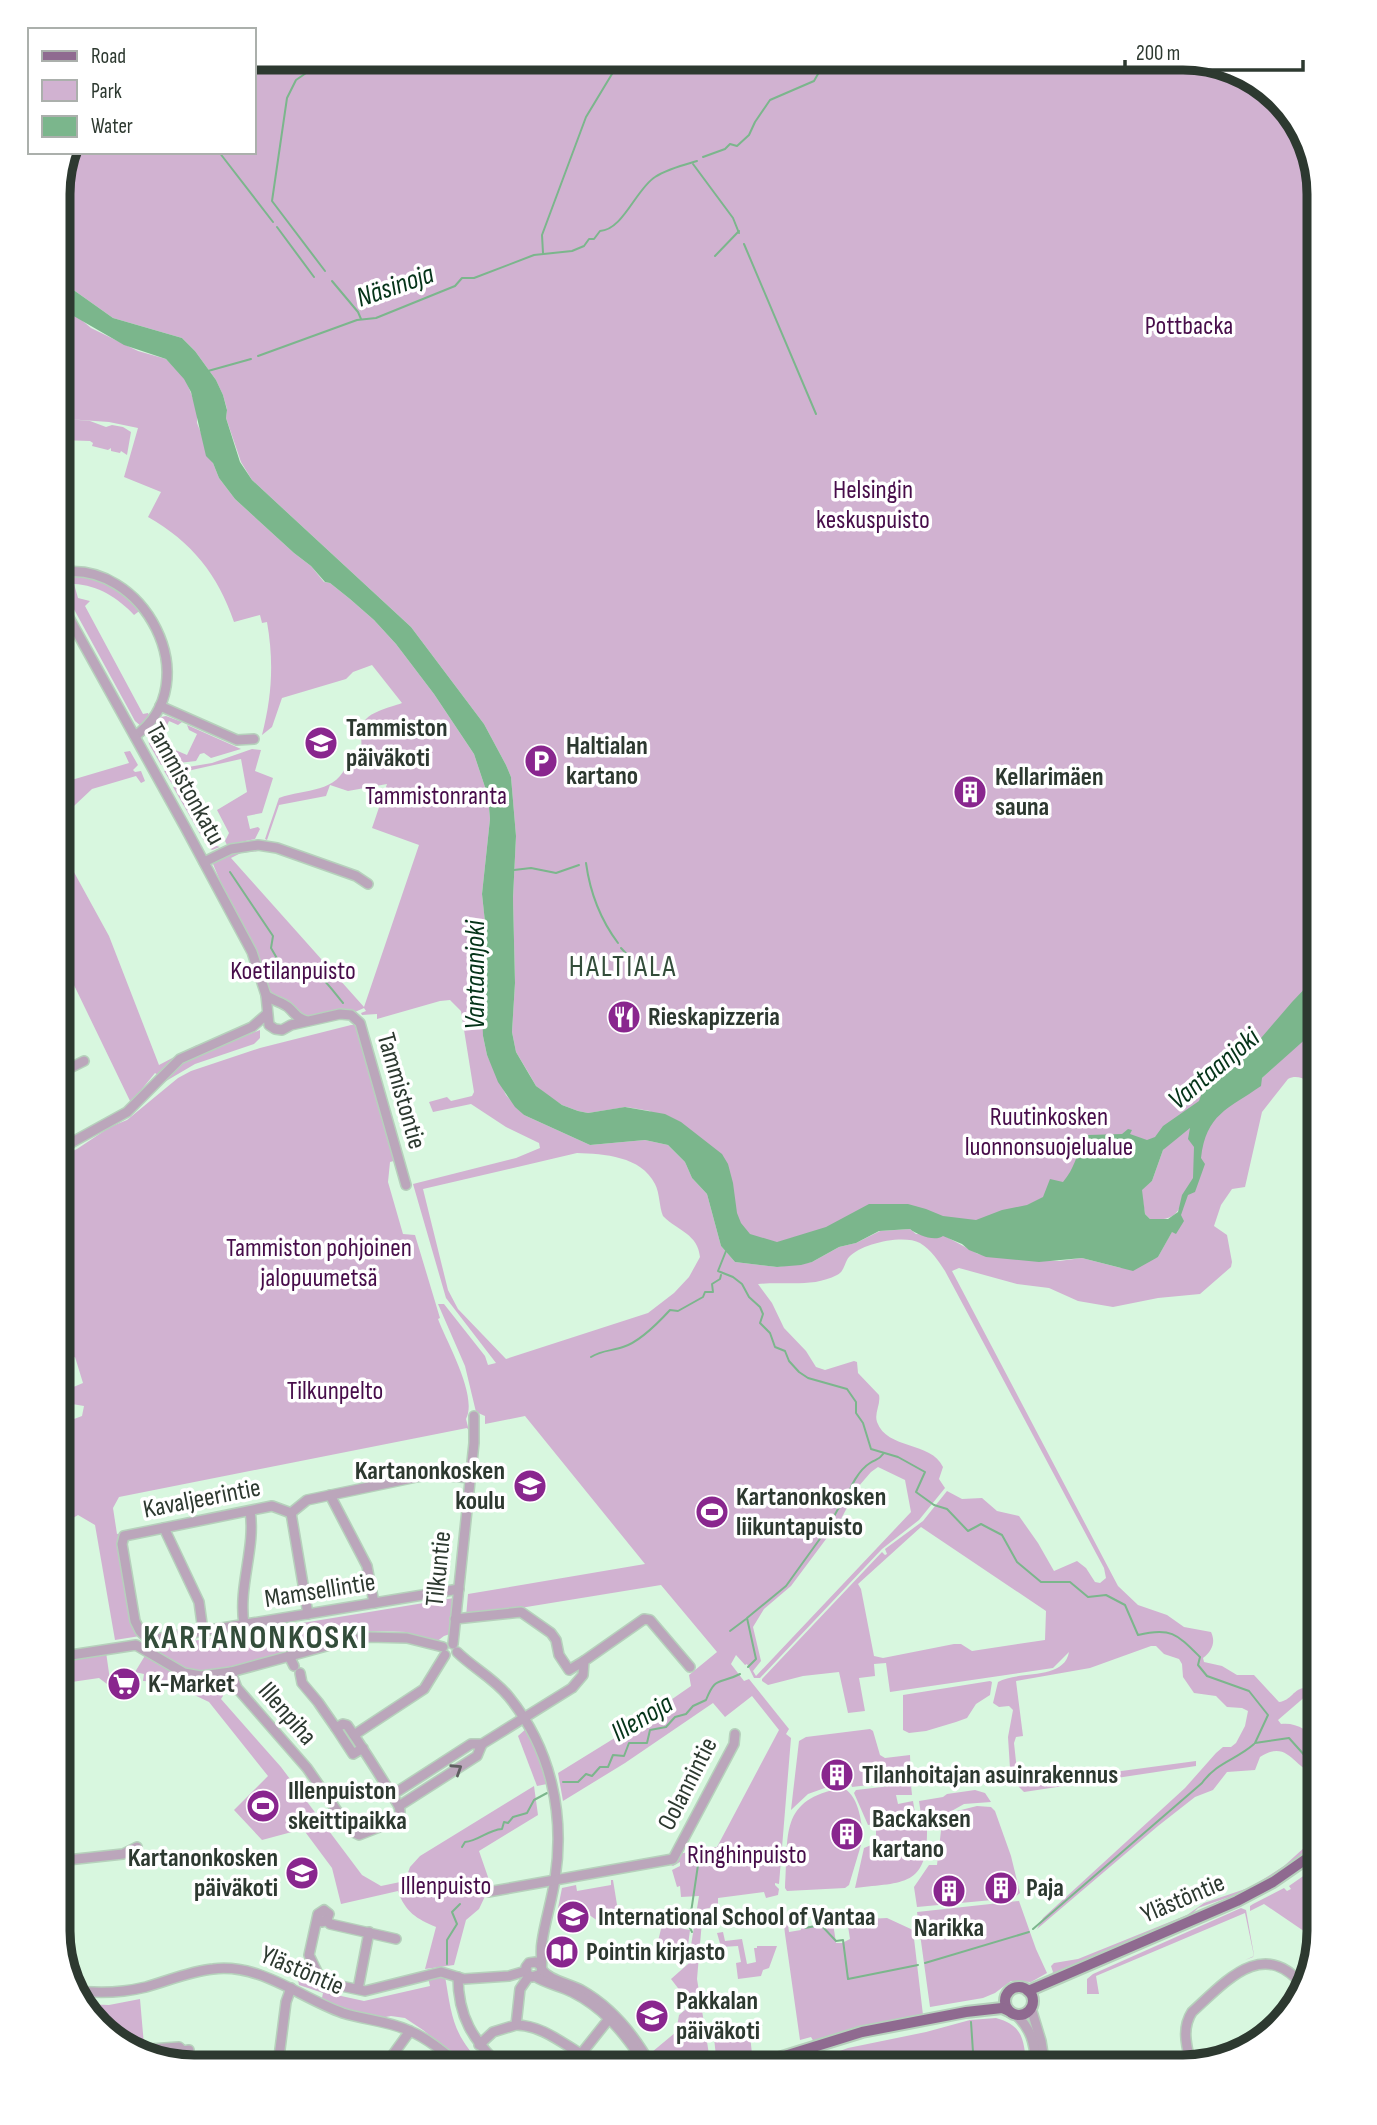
<svg xmlns="http://www.w3.org/2000/svg" width="1377" height="2125" font-family="'Sofia Sans Condensed',sans-serif">
	<style>
		.green { fill: #d1b2d1; fill-rule: evenodd }
		.water { fill: #7bb68c; fill-rule: evenodd }
		.lines { fill: none; stroke-linecap: round; stroke-linejoin: round }
		.stream { stroke: #7bb68c; stroke-width: 2 }
		.minor-casing { stroke: #b6d1bc; stroke-width: 12 }
		.major-casing { stroke: #b6d1bc; stroke-width: 14 }
		.minor { stroke: #bba6bb; stroke-width: 9 }
		.major { stroke: #8f6a90; stroke-width: 10 }
		.oneway { stroke: #5f5f61 }
		.labels { text-anchor: middle; dominant-baseline: central; stroke-width: 7; stroke-linejoin: round; paint-order: stroke }
		.park-label { font-size: 26px; fill: #470d4a; stroke: #fff }
		.poi-label { font-size: 26px; font-weight: bold; fill: #2d3930; stroke: #fff; text-anchor: start }
		.street-label { font-size: 26px; fill: #2d3930; stroke: #fff }
		.water-label { font-size: 28px; font-style: italic; fill: #053419; stroke: #fff }
		.quarter-label { font-size: 30px; letter-spacing: 2px; fill: #334d3a; stroke: #fff }
		.district-label { font-size: 33px; font-weight: bold; letter-spacing: 2px; fill: #334d3a; stroke: #fff }
		.rim { fill: none; stroke: #2d3930; stroke-width: 9 }
	</style>
	<rect width="100%" height="100%" fill="#d8f7df"/>
	<g class="green">
		<polygon points="254,58 396,58 405,63 408,58 1193,58 1258,80 1305,133 1319,194 1319,1001 1298,1019 1300,1020 1279,1042 1273,1052 1268,1053 1179,1124 1012,1230 925,1217 775,1254 721,1214 650,1111 626,1107 588,1113 578,1111 562,1105 547,1095 536,1086 528,1072 516,1052 512,1032 515,983 513,898 516,836 511,777 506,765 484,724 411,627 252,480 241,462 226,418 227,409 223,395 216,380 195,351 182,338 113,318 58,279 58,185 66,152 254,152"/>
		<path d="M58 307 77 316 91 328 138 351 166 359 185 379 191 393 197 410V423L219 478 235 499 294 553 311 566 324 582 330 583 350 599 374 620 396 644 434 694 474 754 488 796 490 819 482 894 485 922 483 1036 487 1055 506 1095 524 1115 590 1145 645 1140 668 1145 685 1162 692 1178 707 1194 721 1246 735 1262 777 1267 812 1262 839 1247 856 1243 880 1231 910 1229 916 1234 943 1235 978 1254 1008 1258 1059 1261 1082 1258 1121 1268 1158 1257 1181 1215V1203C1178 1218 1164 1221 1150 1219L1145 1214 1141 1190 1152 1181 1163 1150 1181 1130 1262 1078 1319 1025V1055L1305 1066 1307 1071 1319 1081V1088C1309 1082 1299 1073 1288 1079L1262 1112 1245 1187 1232 1189 1221 1205 1214 1226 1227 1235 1232 1262 1231 1267 1200 1294 1158 1298 1113 1307 1078 1301 1049 1288 1017 1284 959 1268 952 1271 1118 1586 1138 1605 1167 1615 1184 1627 1211 1632C1216 1642 1212 1651 1203 1658L1204 1662 1222 1666 1237 1675H1254L1279 1702C1291 1701 1294 1688 1305 1688L1307 1695 1278 1720 1281 1724C1296 1722 1309 1731 1319 1741V1776C1293 1769 1289 1738 1260 1757L1255 1770 1227 1772 1213 1790 1195 1797 1158 1826 1037 1929 1043 1918 1185 1788 1216 1753 1223 1747H1231L1236 1743 1245 1726 1248 1711 1242 1708 1227 1707 1216 1696 1194 1693 1183 1677 1182 1664 1179 1659 1164 1654 1156 1646H1151L1090 1668 1016 1681 1023 1736 1016 1737 1014 1743 1018 1780 1017 1784H1011L1008 1737 1013 1710 1009 1706 999 1707 993 1703 998 1682C1018 1670 1064 1681 1069 1652L1053 1668 890 1692 886 1663 874 1664 875 1676 859 1678 865 1711 848 1713 839 1672 803 1676 768 1685 762 1681V1679L882 1552 885 1555 887 1554 885 1549 923 1521 947 1491 962 1499 982 1498 997 1511 1019 1516 1038 1543 1054 1571 1077 1561 1086 1568 1095 1582 1100 1583 1106 1578 1104 1568 945 1271C938 1260 931 1250 920 1243 904 1234 862 1243 849 1257 844 1263 845 1271 837 1275 812 1288 785 1281 758 1284L772 1303 784 1328 806 1351 816 1367 825 1370 854 1361 857 1362 858 1373 879 1395C881 1404 874 1413 877 1422 887 1450 931 1441 943 1467L939 1479 945 1488 919 1520 882 1549 760 1678H754L747 1664 745 1665 736 1655 731 1664 744 1681 749 1679 789 1729 786 1734 791 1738 779 1884 775 1883V1885L779 1889 778 1895 766 1898 764 1892 718 1898V1904L707 1909 702 1921 697 1979 711 2067H660L652 2052 676 2032 679 2015 691 2005 671 1979 688 1964 699 1896 681 1897 680 1886 677 1887 672 1870 680 1866V1862L673 1866 669 1864 678 1862V1854L717 1847 779 1730 752 1696 725 1717 713 1703 625 1763 563 1801 558 1773 626 1731 691 1686 689 1675 717 1652 661 1585 466 1617 468 1594 645 1564 525 1416 485 1424V1416L476 1412 465 1366 438 1304H444L485 1356 488 1365 496 1363 446 1298 413 1184 516 1158 540 1148 539 1143 506 1127 471 1104 433 1112 429 1102 447 1097 451 1101 472 1096 474 1092 461 1011 450 1000 440 1001 377 1019V1014L362 1015 361 1013 366 1011 364 1008 355 1012 343 1011 307 1018 273 997 269 991 259 958 226 895 213 864 228 853 258 848 259 851 241 853 231 858 364 1007 419 845 372 828 387 784 348 791 330 785 326 796 279 805 267 840 265 839 279 798C306 788 338 794 348 761H350L352 756 358 758C363 744 361 743 361 730 362 712 390 708 402 703L372 665 353 672 346 679 282 698 272 727 262 735C272 696 274 662 267 622L262 623 260 615 234 622C218 575 192 542 148 517L161 492 124 477 138 428 109 422 67 419 90 421 106 427 112 425 123 427 131 432 127 455 121 451 120 453 111 451V448L108 450 92 446 93 443 90 441 60 440 61 421 66 419H58ZM577 1153C604 1154 641 1156 655 1184 660 1194 659 1206 663 1216 678 1231 698 1234 700 1257L689 1277 674 1293 648 1313 506 1359 458 1309 448 1290 423 1189ZM878 1467 905 1480 911 1512 756 1676 753 1671 761 1661 753 1627 764 1609 791 1586 841 1519 858 1487 871 1472ZM921 1527 1046 1611 1045 1640 972 1651 961 1644H954L883 1658 874 1656 861 1589 858 1584Z"/>
		<path d="M83 575 109 583 142 609 134 615C118 598 98 585 74 584L78 598 90 601 85 606 143 714 148 713 150 717 142 727 135 721 58 580V576Z"/>
		<polygon points="166,716 182,722 178,725 169,721 159,743 187,755 197,734 189,730 187,725 241,749 211,758 204,753 200,754 196,761 161,765 149,744 148,736 161,717"/>
		<polygon points="252,749 261,750 255,771 273,778 262,813 247,816 250,829 258,827 260,829 255,839 227,845 225,841 229,833 217,810 247,792 241,759 174,774 178,781 172,784 164,771 212,763"/>
		<polygon points="130,751 138,765 133,770 135,772 141,771 145,781 141,783 136,776 92,789 58,821 58,784 129,763 124,752"/>
		<polygon points="182,784 185,789 189,788 195,809 214,845 220,847 212,850 207,846 173,787"/>
		<polygon points="58,843 109,936 159,1065 197,1045 198,1048 158,1075 155,1073 142,1089 141,1096 109,1119 131,1103 58,952"/>
		<path d="M351 1025H356L373 1085H379L401 1159 390 1162 388 1182 403 1234 415 1235 440 1318 438 1319C447 1343 478 1396 466 1419L469 1431 467 1428 119 1497 113 1508 117 1534 124 1533 140 1636 115 1640 95 1525 78 1515 58 1527V1425L82 1416 84 1406 72 1404 69 1394 72 1392 71 1388 83 1383 75 1357 58 1363V1158L77 1149 110 1127 127 1120 178 1078 191 1071 260 1048Z"/>
		<polygon points="260,1030 260,1038 254,1044 195,1064 161,1084 185,1060"/>
		<path d="M454 1598 450 1634 444 1636 436 1642 408 1636 406 1632C386 1631 366 1630 346 1635L344 1639 205 1673 187 1671 149 1648 152 1644 156 1647Z"/>
		<polygon points="106,1652 111,1687 99,1678 58,1684 58,1662"/>
		<path d="M146 1654 179 1674 219 1677 223 1696 221 1699 281 1767 362 1875 381 1886 405 1881 410 1867 420 1856 534 1786 538 1815 479 1851 488 1877V1890L479 1909 466 1920 454 1965 425 1969 436 1927C417 1919 405 1912 398 1891L341 1904 332 1868 303 1829 262 1840 234 1810 268 1776 209 1702 167 1682 143 1681 144 1674 135 1672Z"/>
		<polygon points="990,1681 992,1682 990,1695 976,1704 967,1718 956,1722 926,1731 909,1733 903,1730 903,1695"/>
		<polygon points="527,1728 544,1768 547,1784 537,1786 518,1736"/>
		<polygon points="870,1729 873,1731 880,1755 885,1758 910,1755 911,1780 852,1787 850,1780 845,1779 844,1770 829,1771 830,1781 836,1781 836,1784 808,1794 791,1810 799,1741 806,1737"/>
		<polygon points="1196,1761 1196,1766 1024,1792 1017,1785"/>
		<polygon points="908,1784 911,1785 912,1795 896,1795 898,1804 913,1801 916,1819 868,1825 854,1793 856,1790"/>
		<path d="M843 1788C856 1794 860 1813 862 1827H859L857 1822 841 1826 844 1845H861L849 1885 845 1888 787 1891 785 1888C789 1835 778 1799 843 1788Z"/>
		<polygon points="975,1790 985,1793 991,1802 964,1804 941,1817 938,1811 926,1813 925,1820 922,1821 919,1801 943,1797 947,1794"/>
		<path d="M1319 1800V1844L1268 1881 1237 1896 1235 1895 1198 1908 1191 1915 1050 1977 1053 1972 1051 1966 1054 1963 1078 1959 1187 1915 1204 1903 1251 1887 1284 1866 1317 1836C1322 1823 1309 1814 1319 1800Z"/>
		<polygon points="977,1806 991,1807 995,1811 1011,1856 1020,1893 1014,1898 917,1907 914,1887 929,1865 937,1865 942,1822 957,1811"/>
		<path d="M918 1822 927 1828C928 1887 904 1882 855 1888L864 1848 876 1843V1828Z"/>
		<polygon points="1319,1865 1319,1932 1317,1940 1264,1904 1250,1911 1250,1906 1253,1904 1284,1888 1287,1891 1291,1889 1289,1886"/>
		<polygon points="611,1880 613,1880 618,1911 605,1926 568,1900 561,1910 558,1908 562,1888 576,1885 577,1891 611,1885"/>
		<polygon points="1019,1901 1036,1949 1047,1973 1031,1982 1011,1981 995,1993 983,1998 930,2007 917,1912"/>
		<polygon points="1241,1908 1246,1910 1254,1955 1253,1957 1245,1960 1254,1956 1245,1913 1096,1976 1099,1994 1087,1994 1087,1979 1093,1974"/>
		<polygon points="786,1913 785,1924 788,1924 789,1932 801,1930 801,1927 833,1923 836,1943 842,1943 850,1939 847,1920 887,1918 913,1930 923,2015 814,2042 811,2037 800,2040 785,1934 783,1917"/>
		<polygon points="662,1925 690,1930 687,1953 658,1949 657,1945"/>
		<polygon points="723,1932 725,1941 742,1939 747,1964 756,1962 754,1948 757,1948 757,1946 777,1946 769,1968 763,1970 761,1976 738,1979 736,1963 741,1962 738,1946 721,1947 717,1933"/>
		<path d="M294 1959 301 1964 306 1959 323 1992 364 2001 430 1986 428 1977 445 1976C452 2018 453 2036 485 2067H469L423 2030 405 2018 391 2016 380 2018 346 2010 322 1998 323 1993 299 1985Z"/>
		<polygon points="140,1999 144,2045 119,2045 83,2004 109,2005"/>
		<path d="M996 2018C1025 2026 1023 2041 1027 2067H796L848 2048 926 2032 970 2020Z"/>
		<polygon points="741,2033 750,2035 752,2054 720,2066 716,2056 714,2038 717,2041 739,2037"/>
	</g>
	<path class="water" d="M58 279 113 318 182 338 195 351 216 380 223 395 227 410 226 418 240 462 252 480 411 627 484 724 506 765 511 777 516 836 513 898 515 983 512 1032 516 1052 536 1086 562 1105 578 1111 588 1113 625 1107 665 1114 681 1122 722 1154 728 1164 733 1183 737 1213 741 1223 750 1234 777 1242 826 1227 869 1204H908L926 1209 943 1216 976 1220 1002 1210 1027 1205 1043 1197 1050 1179 1063 1182C1074 1169 1078 1154 1082 1138L1088 1135 1122 1134 1128 1129 1132 1130 1130 1134 1147 1140 1155 1137 1163 1126 1199 1101 1204 1086 1223 1072 1237 1066 1292 1002 1311 982 1319 980V990L1306 1007 1308 1010 1319 1001V1027L1262 1078 1261 1086C1228 1109 1206 1114 1201 1158L1205 1164 1195 1192 1188 1195 1181 1215 1184 1221 1176 1234 1172 1232 1158 1257 1133 1271 1082 1258 1039 1262 986 1257 969 1250 962 1244 943 1236C935 1242 917 1235 910 1229L879 1231 856 1243 839 1247 812 1262 801 1265 777 1267 735 1262 721 1246 707 1194 692 1178 685 1162 668 1145 645 1140 590 1145 524 1115 515 1107 498 1082 487 1055 483 1036 481 980 485 922 482 894 490 819 488 796 474 754 434 694 396 644 374 620 350 599 330 583 325 582 311 566 294 553 235 499 219 478 213 463 206 456 191 392 184 379 166 359 124 345 58 307ZM1190 1128 1188 1139 1194 1147 1193 1178 1182 1195 1178 1212 1168 1219H1150L1145 1214 1142 1190 1152 1181 1163 1150Z"/>
	<g class="lines">
		<g class="stream">
			<polyline points="309,71 296,80 287,98 272,201 325,271"/>
			<polyline points="219,152 273,222"/>
			<polyline points="703,157 725,149 730,144 737,146 749,135 755,122 770,100 814,81 827,58"/>
			<polyline points="693,164 733,218 739,233"/>
			<polyline points="277,227 314,277"/>
			<polyline points="744,244 816,414"/>
			<polyline points="543,253 542,235 586,117 615,69 618,58"/>
			<polyline points="715,256 739,231"/>
			<polyline points="332,281 358,312 361,319"/>
			<path d="M258 356 357 320 376 318 455 286 462 278H474L534 255 572 251 584 246 589 239H594L600 231C623 230 636 189 655 177 667 169 683 165 697 161"/>
			<polyline points="208,371 251,359"/>
			<path d="M586 863C590 892 600 919 618 943"/>
			<polyline points="514,870 531,868 556,873 579,865"/>
			<path d="M230 872 273 936 271 948 282 967C288 967 294 966 299 966 318 968 332 990 343 1003"/>
			<polyline points="621,948 634,962"/>
			<path d="M726 1251 718 1271 733 1277 742 1284 749 1297 760 1307 763 1314 760 1323 770 1333 775 1347 785 1351 789 1361 799 1372 808 1378 847 1389 856 1402V1413L863 1423 871 1449 898 1457 925 1472 916 1492 934 1505 947 1509 968 1531 981 1524 1002 1535 1017 1562 1041 1582H1070L1088 1597 1106 1595 1125 1605 1138 1635C1171 1627 1177 1634 1200 1657L1198 1665 1207 1676 1249 1691 1268 1715 1255 1743 1289 1738 1306 1757 1319 1762"/>
			<path d="M591 1357C602 1350 612 1351 623 1347 640 1342 659 1322 670 1310L678 1311 703 1297 705 1292H713L712 1284 720 1279 721 1275"/>
			<polyline points="730,1631 746,1619"/>
			<path d="M748 1667 756 1659 747 1618 786 1586 827 1529 838 1509 848 1499C848 1488 860 1469 870 1463 877 1459 879 1460 884 1453"/>
			<path d="M563 1782H578L586 1774 592 1776 600 1767H608L613 1755 624 1756 629 1743H647L650 1730 666 1727 675 1717 686 1714 693 1706 706 1700C716 1675 719 1685 740 1674"/>
			<path d="M462 1847 465 1842C479 1841 487 1830 502 1829L504 1822 508 1823 513 1817 527 1813 534 1800 547 1793"/>
			<polyline points="689,1863 697,1863 698,1865 689,1926 692,1932"/>
			<polyline points="805,1928 821,1925 836,1941 843,1940 848,1979 918,1965"/>
			<path d="M1033 1929 1202 1783C1217 1762 1236 1760 1254 1744"/>
			<polyline points="925,1963 1029,1932"/>
			<polyline points="447,1964 447,1940 457,1924 452,1912 460,1904"/>
			<polyline points="971,2022 974,2067"/>
		</g>
		<defs>
			<g id="minor">
				<path d="M58 573C143 557 209 683 135 736"/>
				<polyline points="58,598 185,827 252,952 266,995 269,1025 275,1029 282,1030 291,1025 340,1014 351,1015 360,1023 406,1185"/>
				<polyline points="160,706 237,740 254,739"/>
				<polyline points="204,862 231,849 258,845 277,848 356,876 368,884"/>
				<path d="M266 995C273 1001 282 1002 288 1007 295 1013 296 1018 307 1021"/>
				<polyline points="58,1074 84,1061"/>
				<polyline points="58,1150 127,1112 180,1059 252,1027 267,1014"/>
				<polyline points="330,1495 367,1566 374,1603"/>
				<polyline points="291,1513 308,1614"/>
				<polyline points="164,1528 199,1602 203,1631"/>
				<polyline points="455,1619 521,1612 551,1633 556,1640 559,1655 569,1670 584,1661"/>
				<path d="M244 1624C238 1586 256 1547 250 1511"/>
				<polyline points="147,1638 140,1631 135,1621 122,1544 124,1536 272,1506 291,1513 307,1500 431,1474 470,1478"/>
				<polyline points="147,1638 155,1639 459,1589"/>
				<polyline points="453,1644 474,1443 474,1416"/>
				<path d="M457 1652C473 1668 494 1678 509 1697 551 1749 565 1814 555 1879 552 1900 545 1921 542 1942 540 1953 543 1964 541 1974L532 1977 527 1974 526 1967 529 1963 536 1962 541 1966"/>
				<polyline points="289,1656 294,1666"/>
				<polyline points="58,1657 136,1645 184,1673 201,1676 231,1672 341,1642 369,1637 407,1638 443,1647"/>
				<path d="M231 1672 237 1688 307 1768 351 1831 359 1835 395 1821C400 1816 401 1813 399 1806 382 1779 365 1751 347 1725L343 1724 336 1728 353 1754 363 1748"/>
				<polyline points="300,1673 302,1683 318,1702 336,1728"/>
				<polyline points="354,1735 424,1689 445,1655"/>
				<polyline points="482,1744 572,1688 583,1675 584,1661 644,1619 650,1620 690,1667"/>
				<polyline points="392,1795 471,1744 482,1744 477,1756 399,1806"/>
				<polyline points="58,1861 123,1854 137,1847"/>
				<polyline points="488,1892 673,1859 734,1744 735,1734"/>
				<polyline points="318,1918 322,1922 326,1921 329,1914 324,1910 318,1914 309,1955 322,1982 365,1991 441,1972 464,1979 509,1976 526,1971"/>
				<polyline points="327,1920 330,1924 396,1939"/>
				<path d="M542 1970C550 1981 569 1983 581 1990 613 2008 635 2036 652 2067"/>
				<path d="M458 1977C458 2017 473 2040 501 2067"/>
				<path d="M536 1977C547 1984 561 1986 572 1992 602 2007 622 2030 640 2057"/>
				<polyline points="358,1989 369,1932"/>
				<path d="M71 1990C97 1994 121 1993 146 1987 168 1981 190 1971 213 1969 261 1963 300 1998 343 2013 365 2020 389 2021 410 2031 429 2039 446 2054 462 2067"/>
				<polyline points="1031,2008 1041,2041 1045,2067"/>
				<path d="M1015 2014C1033 2030 1034 2045 1037 2067"/>
				<path d="M516 2025C540 2025 561 2042 581 2054"/>
				<polyline points="479,2045 493,2032 516,2025 520,1989 529,1976"/>
				<polyline points="136,2050 179,2047 183,2051 189,2050"/>
				<path d="M1191 2065C1187 2047 1181 2029 1192 2012 1226 1981 1264 1936 1304 1987"/>
				<polyline points="269,2067 279,2057 286,2002 291,1988"/>
				<polyline points="384,2067 410,2031"/>
				<polyline points="574,2067 581,2054 612,2015"/>
				<polyline points="1163,2067 1190,2062"/>
			</g>
			<g id="major">
				<circle cx="1019" cy="2001" r="14"/>
				<polyline points="1028,1991 1237,1901 1273,1882 1319,1850"/>
				<polyline points="749,2067 862,2032 966,2012 1002,2008 1009,2011"/>
			</g>
		</defs>
		<use href="#minor" class="minor-casing"/>
		<use href="#major" class="major-casing"/>
		<use href="#minor" class="minor"/>
		<use href="#major" class="major"/>
	</g>
	<defs><path id="oneway-chevron" d="M-2-3.5L2.5 0L-2 3.5" fill="none" stroke-width="1.6" stroke-linecap="round" stroke-linejoin="round" transform="scale(1.75)"/></defs>
	<use class="oneway" href="#oneway-chevron" transform="translate(457 1769) rotate(-33)"/>
	<defs>
		<symbol id="school-disc" viewBox="-11 -11 22 22"><circle r="9.5" fill="#89268e" stroke="#fff"/><path d="M0-5L7-2L0 1L-7-2ZM-4 1L0 2.5L4 1V4Q0 6-4 4Z" fill="#fff"/></symbol>
		<symbol id="parking-disc" viewBox="-11 -11 22 22"><circle r="9.5" fill="#89268e" stroke="#fff"/><path d="M-3.5-5.5H1a3.5 3.5 0 0 1 0 7H-1V5.5H-3.5ZM-1-3.4V-.6H.8a1.4 1.4 0 0 0 0-2.8Z" fill="#fff"/></symbol>
		<symbol id="building-disc" viewBox="-11 -11 22 22"><circle r="9.5" fill="#89268e" stroke="#fff"/><path d="M-4-6H4V6H1V3H-1V6H-4ZM-2.5-4.3h1.7v1.8h-1.7ZM.8-4.3h1.7v1.8H.8ZM-2.5-1h1.7V.8h-1.7ZM.8-1h1.7V.8H.8Z" fill="#fff"/></symbol>
		<symbol id="restaurant-disc" viewBox="-11 -11 22 22"><circle r="9.5" fill="#89268e" stroke="#fff"/><path d="M-5-6h1v4h1v-4h1v4h1v-4h1v5L-1.5 .5V6h-2V.5L-5-1ZM5-6V6H3V1.5H1.5Q1.5-4 5-6Z" fill="#fff"/></symbol>
		<symbol id="stadium-disc" viewBox="-11 -11 22 22"><circle r="9.5" fill="#89268e" stroke="#fff"/><path d="M0-5a6.5 5 0 1 0 0 10a6.5 5 0 1 0 0-10ZM-3.5-1.8h7v3.6h-7Z" fill="#fff"/></symbol>
		<symbol id="supermarket-disc" viewBox="-11 -11 22 22"><circle r="9.5" fill="#89268e" stroke="#fff"/><path d="M-6-5.5h2.5l.6 2H6L4.5 2H-2.5L-4.4-4H-6ZM-1.5 3.2a1.3 1.3 0 1 0 .1 0ZM3 3.2a1.3 1.3 0 1 0 .1 0Z" fill="#fff"/></symbol>
		<symbol id="library-disc" viewBox="-11 -11 22 22"><circle r="9.5" fill="#89268e" stroke="#fff"/><path d="M-6-4Q-3-5.5-.7-3.5V5Q-3 3-6 4ZM6-4Q3-5.5 .7-3.5V5Q3 3 6 4Z" fill="#fff"/></symbol>
	</defs>
	<g fill-rule="evenodd">
		<use href="#school-disc" x="302" y="724" width="38" height="38"/>
		<use href="#parking-disc" x="522" y="742" width="38" height="38"/>
		<use href="#building-disc" x="951" y="773" width="38" height="38"/>
		<use href="#restaurant-disc" x="605" y="998" width="38" height="38"/>
		<use href="#school-disc" x="511" y="1467" width="38" height="38"/>
		<use href="#stadium-disc" x="693" y="1493" width="38" height="38"/>
		<use href="#supermarket-disc" x="105" y="1665" width="38" height="38"/>
		<use href="#building-disc" x="818" y="1756" width="38" height="38"/>
		<use href="#stadium-disc" x="244" y="1787" width="38" height="38"/>
		<use href="#building-disc" x="828" y="1815" width="38" height="38"/>
		<use href="#school-disc" x="283" y="1854" width="38" height="38"/>
		<use href="#building-disc" x="982" y="1869" width="38" height="38"/>
		<use href="#building-disc" x="930" y="1872" width="38" height="38"/>
		<use href="#school-disc" x="554" y="1898" width="38" height="38"/>
		<use href="#library-disc" x="543" y="1933" width="38" height="38"/>
		<use href="#school-disc" x="633" y="1997" width="38" height="38"/>
	</g>
	<g class="labels">
		<g class="park-label">
			<text x="1189" y="326">Pottbacka</text>
			<text x="873" y="490">Helsingin<tspan x="873" dy="30">keskuspuisto</tspan></text>
			<text x="436" y="796">Tammistonranta</text>
			<text x="293" y="971">Koetilanpuisto</text>
			<text x="1049" y="1117">Ruutinkosken<tspan x="1049" dy="30">luonnonsuojelualue</tspan></text>
			<text x="319" y="1248">Tammiston pohjoinen<tspan x="319" dy="30">jalopuumetsä</tspan></text>
			<text x="335" y="1391">Tilkunpelto</text>
			<text x="747" y="1855">Ringhinpuisto</text>
			<text x="446" y="1886">Illenpuisto</text>
		</g>
		<g class="poi-label">
			<text x="346" y="728">Tammiston<tspan x="346" dy="30">päiväkoti</tspan></text>
			<text x="566" y="746">Haltialan<tspan x="566" dy="30">kartano</tspan></text>
			<text x="995" y="777">Kellarimäen<tspan x="995" dy="30">sauna</tspan></text>
			<text x="648" y="1017">Rieskapizzeria</text>
			<text x="505" y="1471" text-anchor="end">Kartanonkosken<tspan x="505" dy="30">koulu</tspan></text>
			<text x="736" y="1497">Kartanonkosken<tspan x="736" dy="30">liikuntapuisto</tspan></text>
			<text x="148" y="1684">K-Market</text>
			<text x="862" y="1775">Tilanhoitajan asuinrakennus</text>
			<text x="288" y="1791">Illenpuiston<tspan x="288" dy="30">skeittipaikka</tspan></text>
			<text x="872" y="1819">Backaksen<tspan x="872" dy="30">kartano</tspan></text>
			<text x="278" y="1858" text-anchor="end">Kartanonkosken<tspan x="278" dy="30">päiväkoti</tspan></text>
			<text x="1026" y="1888">Paja</text>
			<text x="598" y="1917">International School of Vantaa</text>
			<text x="949" y="1928" text-anchor="middle">Narikka</text>
			<text x="586" y="1952">Pointin kirjasto</text>
			<text x="676" y="2001">Pakkalan<tspan x="676" dy="30">päiväkoti</tspan></text>
		</g>
		<g class="street-label">
			<text transform="translate(185 784) rotate(61)">Tammistonkatu</text>
			<text transform="translate(401 1091) rotate(74)">Tammistontie</text>
			<text transform="translate(202 1499) rotate(-11)">Kavaljeerintie</text>
			<text transform="translate(439 1569) rotate(-84)">Tilkuntie</text>
			<text transform="translate(320 1591) rotate(-9)">Mamsellintie</text>
			<text transform="translate(287 1714) rotate(49)">Illenpiha</text>
			<text transform="translate(688 1784) rotate(-63)">Oolannintie</text>
			<text transform="translate(1183 1899) rotate(-23)">Ylästöntie</text>
			<text transform="translate(302 1971) rotate(23)">Ylästöntie</text>
		</g>
		<g class="water-label">
			<text transform="translate(395 286) rotate(-19)">Näsinoja</text>
			<text transform="translate(475 975) rotate(-90)">Vantaanjoki</text>
			<text transform="translate(1214 1069) rotate(-40)">Vantaanjoki</text>
			<text transform="translate(642 1718) rotate(-31)">Illenoja</text>
		</g>
		<g class="quarter-label">
			<text x="623" y="967">HALTIALA</text>
		</g>
		<g class="district-label">
			<text x="256" y="1638">KARTANONKOSKI</text>
		</g>
	</g>
	<path d="M0 0H1377V2125H0ZM194 70H1183A124 124 0 0 1 1307 194V1931A124 124 0 0 1 1183 2055H194A124 124 0 0 1 70 1931V194A124 124 0 0 1 194 70Z" fill="#fff" fill-rule="evenodd"/>
	<path class="rim" d="M194 70H1183A124 124 0 0 1 1307 194V1931A124 124 0 0 1 1183 2055H194A124 124 0 0 1 70 1931V194A124 124 0 0 1 194 70Z"/>
	<rect x="28" y="28" width="228" height="126" fill="#ffffff" stroke="#abb0ac" stroke-width="2"/>
	<rect x="42" y="51" width="35" height="10" fill="#8f6a90" stroke="#abb0ac" stroke-width="2"/>
	<text x="91" y="63" font-size="21" fill="#2d3930">Road</text>
	<rect x="42" y="80" width="35" height="21" fill="#d1b2d1" stroke="#abb0ac" stroke-width="2"/>
	<text x="91" y="98" font-size="21" fill="#2d3930">Park</text>
	<rect x="42" y="116" width="35" height="21" fill="#7bb68c" stroke="#abb0ac" stroke-width="2"/>
	<text x="91" y="133" font-size="21" fill="#2d3930">Water</text>
	<path d="M1125 60v10h178v-10" fill="none" stroke="#2d3930" stroke-width="3.5"/>
	<text x="1136" y="60" font-size="21" fill="#2d3930" stroke="#ffffff" stroke-width="5" paint-order="stroke">200 m</text>
</svg>
